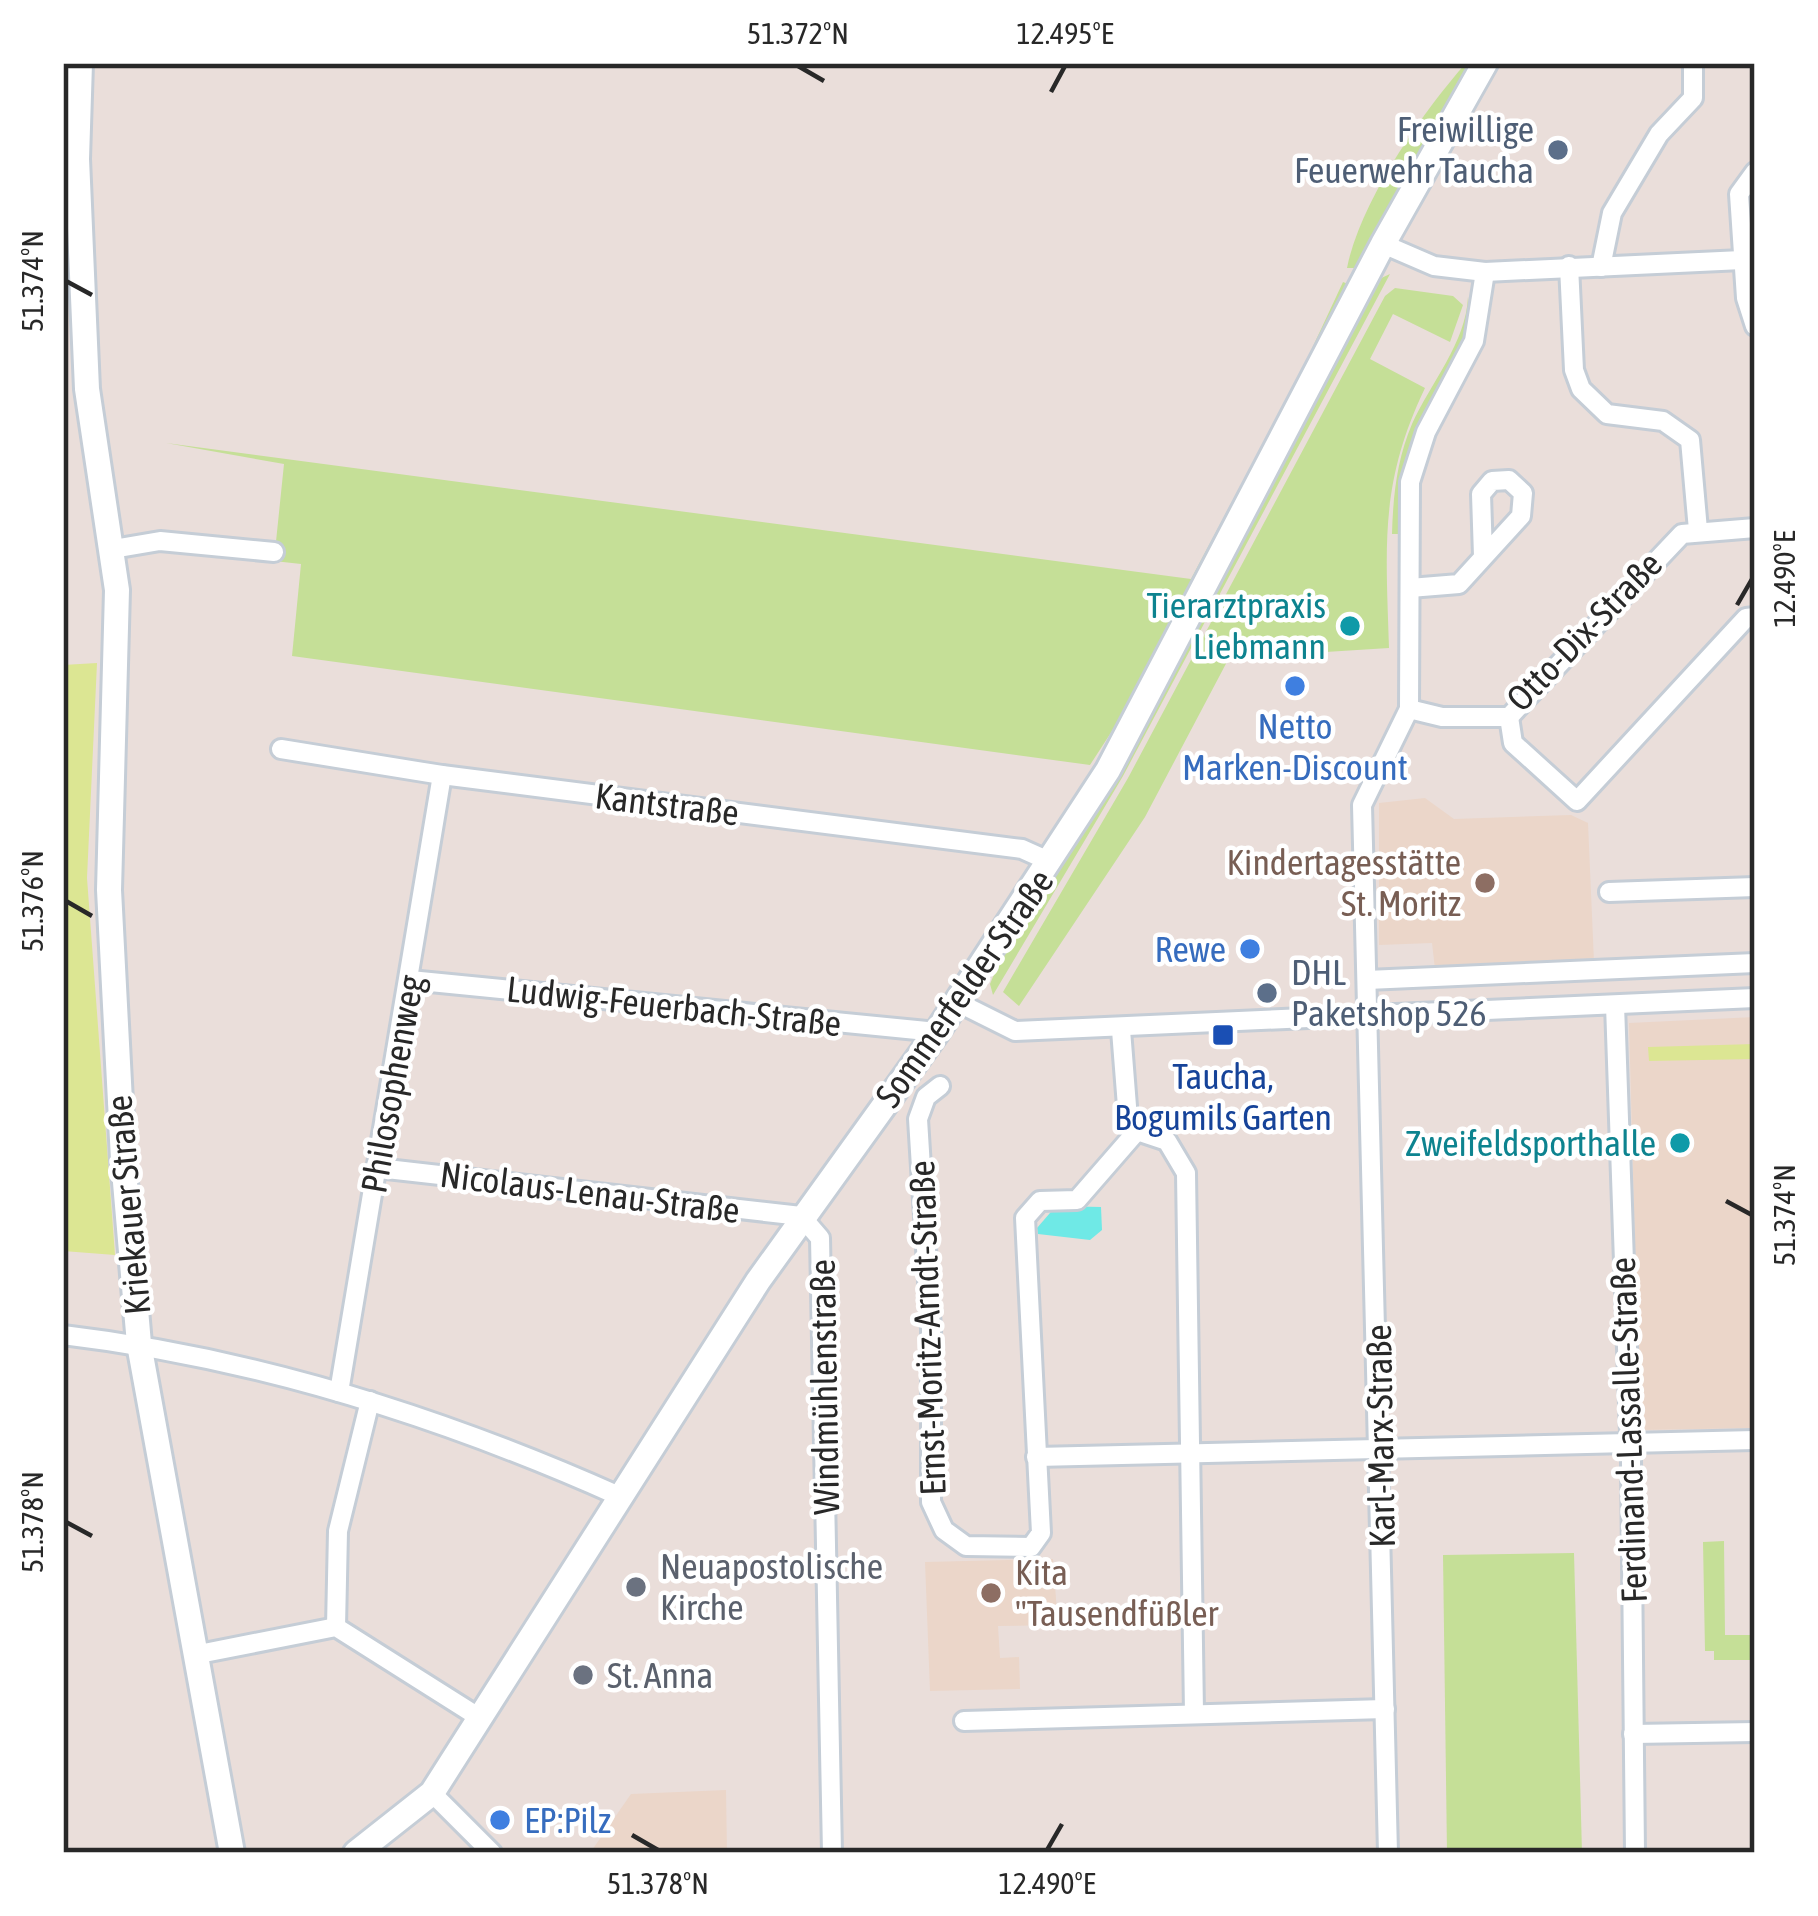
<svg xmlns="http://www.w3.org/2000/svg" width="1818" height="1916" font-family="'Asap Condensed',sans-serif">
	<style>
		.education { fill: #ebd6c9 }
		.grass { fill: #c5df97 }
		.pitch { fill: #dce693 }
		.water { fill: #6fe9e6 }
		.lines { fill: none; stroke-linecap: round; stroke-linejoin: round }
		.street-casing { stroke: #c5cdd6; stroke-width: 24 }
		.secondary-casing { stroke: #c5cdd6; stroke-width: 30 }
		.street { stroke: #fff; stroke-width: 18 }
		.secondary { stroke: #fff; stroke-width: 24 }
		.ticks { fill: none; stroke: #282828; stroke-width: 4.5 }
		.service-dot { fill: #5c6f8a; stroke: #fff; stroke-width: 4.5 }
		.culture-dot { fill: #0f9aa8; stroke: #fff; stroke-width: 4.5 }
		.shop-dot { fill: #3f7fe0; stroke: #fff; stroke-width: 4.5 }
		.education-dot { fill: #8d6e63; stroke: #fff; stroke-width: 4.5 }
		.transit-dot { fill: #1a4fb4; stroke: #fff; stroke-width: 4.5 }
		.worship-dot { fill: #6b7280; stroke: #fff; stroke-width: 4.5 }
		.labels { text-anchor: middle; dominant-baseline: central; stroke-width: 9; stroke-linejoin: round; paint-order: stroke }
		.service-label { font-size: 36px; fill: #4e5e75; stroke: #fff; text-anchor: end }
		.culture-label { font-size: 36px; fill: #0d838f; stroke: #fff; text-anchor: end }
		.street-label { font-size: 36px; fill: #282828; stroke: #fff }
		.shop-label { font-size: 36px; fill: #366cbe; stroke: #fff }
		.education-label { font-size: 36px; fill: #785e54; stroke: #fff; text-anchor: end }
		.transit-label { font-size: 36px; fill: #164399; stroke: #fff }
		.worship-label { font-size: 36px; fill: #5b616d; stroke: #fff; text-anchor: start }
		.neatline { fill: none; stroke: #282828; stroke-width: 4.5 }
		.ticks-label { font-size: 30px; text-anchor: middle; fill: #282828 }
	</style>
	<rect width="100%" height="100%" fill="#eadeda"/>
	<g class="education">
		<polygon points="1425,798 1454,819 1571,815 1588,823 1594,962 1435,969 1432,943 1379,945 1379,803"/>
		<polygon points="1755,1017 1755,1428 1640,1430 1629,1023"/>
		<polygon points="1053,1559 1058,1625 998,1626 1000,1658 1019,1657 1020,1689 930,1691 925,1562"/>
		<polygon points="726,1790 727,1853 590,1853 631,1794"/>
	</g>
	<g class="grass">
		<path d="M1466 63H1474L1356 268H1347C1360 202 1421 114 1466 63Z"/>
		<polygon points="1390,274 1123,776 993,995 990,984 1000,960 1116,771 1377,280"/>
		<polygon points="1343,282 1348,284 1326,338 1149,674 1090,765 292,656 301,564 274,561 284,464 166,443 1191,579 1301,372"/>
		<path d="M1395 288 1453 296 1463 305 1450 342 1393 314 1370 359 1425 388C1379 484 1386 546 1389 648L1229 658 1145 817 1019 1006 1003 992 1128 778 1385 296Z"/>
		<path d="M1468 297 1471 324 1403 484 1399 534H1392C1393 496 1397 459 1412 424 1430 384 1466 343 1468 297Z"/>
		<polygon points="1724,1541 1725,1635 1755,1635 1755,1660 1714,1660 1714,1651 1705,1651 1703,1542"/>
		<polygon points="1574,1553 1582,1853 1447,1853 1443,1555"/>
	</g>
	<g class="pitch">
		<polygon points="97,663 87,878 115,1255 63,1251 63,665"/>
		<polygon points="1755,1044 1755,1059 1649,1061 1648,1047"/>
	</g>
	<polygon class="water" points="1056,1206 1101,1207 1102,1230 1090,1240 1038,1234 1037,1228"/>
	<g class="lines">
		<defs>
			<g id="street">
				<polyline points="1755,172 1739,194 1746,298 1755,326"/>
				<polyline points="1383,244 1434,266 1485,272 1742,260"/>
				<polyline points="1569,266 1574,370 1581,389 1607,414 1663,421 1690,440 1698,530"/>
				<polyline points="1601,267 1612,213 1659,134 1693,98 1693,63"/>
				<polyline points="113,549 160,541 274,552"/>
				<polyline points="1410,588 1459,584 1521,516 1523,493 1509,480 1492,481 1481,494 1483,556"/>
				<polyline points="1409,709 1442,717 1509,717 1682,534 1755,528"/>
				<polyline points="1509,717 1513,743 1577,801 1746,618 1755,617"/>
				<polyline points="281,749 442,775 1022,849 1051,862"/>
				<polyline points="1609,892 1755,887"/>
				<polyline points="410,980 937,1032"/>
				<polyline points="1367,980 1755,963"/>
				<polyline points="957,1002 1015,1031 1755,998"/>
				<polyline points="1615,1005 1631,1462 1635,1853"/>
				<polyline points="1121,1030 1128,1119 1137,1131 1167,1141 1186,1173 1194,1713"/>
				<polyline points="940,1086 926,1097 918,1119 931,1329 931,1502 944,1530 966,1546 1031,1547 1041,1533 1025,1218 1040,1201 1077,1200 1137,1131"/>
				<polyline points="378,1168 801,1216 820,1238 832,1853"/>
				<path d="M63 1335C257 1358 442 1417 619 1496"/>
				<polyline points="339,1392 442,775"/>
				<polyline points="1036,1457 1755,1440"/>
				<polyline points="336,1627 338,1531 370,1401"/>
				<polyline points="194,1655 336,1627 480,1718"/>
				<polyline points="964,1721 1385,1709"/>
				<polyline points="1633,1734 1755,1732"/>
				<polyline points="432,1793 492,1853"/>
				<polyline points="1388,1853 1362,805 1409,709 1410,482 1426,432 1474,341 1485,272"/>
			</g>
			<g id="secondary">
				<polyline points="80,63 77,159 87,389 117,590 109,890 123,1159 139,1344 232,1853"/>
				<polyline points="356,1853 432,1793 758,1281 937,1032 1108,770 1383,244 1485,63"/>
			</g>
		</defs>
		<use href="#street" class="street-casing"/>
		<use href="#secondary" class="secondary-casing"/>
		<use href="#street" class="street"/>
		<use href="#secondary" class="secondary"/>
	</g>
	<path class="ticks" d="M798 66 824 81M1051 92 1065 66M66 281 92 295M1737 605 1752 579M66 901 92 916M1726 1201 1752 1215M66 1522 92 1536M632 1835 658 1850M1047 1850 1062 1824"/>
	<g class="service-dot">
		<circle cx="1558" cy="150" r="12"/>
		<circle cx="1267" cy="993" r="12"/>
	</g>
	<g class="culture-dot">
		<circle cx="1350" cy="626" r="12"/>
		<circle cx="1680" cy="1143" r="12"/>
	</g>
	<g class="shop-dot">
		<circle cx="1295" cy="686" r="12"/>
		<circle cx="1250" cy="949" r="12"/>
		<circle cx="500" cy="1820" r="12"/>
	</g>
	<g class="education-dot">
		<circle cx="1485" cy="883" r="12"/>
		<circle cx="991" cy="1593" r="12"/>
	</g>
	<rect class="transit-dot" x="1211" y="1023" width="24" height="24" rx="6"/>
	<g class="worship-dot">
		<circle cx="636" cy="1587" r="12"/>
		<circle cx="583" cy="1675" r="12"/>
	</g>
	<g class="labels">
		<g class="service-label">
			<text x="1534" y="129">Freiwillige<tspan x="1534" dy="41">Feuerwehr Taucha</tspan></text>
			<text x="1291" y="972" text-anchor="start">DHL<tspan x="1291" dy="41">Paketshop 526</tspan></text>
		</g>
		<g class="culture-label">
			<text x="1326" y="605">Tierarztpraxis<tspan x="1326" dy="41">Liebmann</tspan></text>
			<text x="1656" y="1143">Zweifeldsporthalle</text>
		</g>
		<g class="street-label">
			<text transform="translate(1584 631) rotate(-46)">Otto-Dix-Straße</text>
			<text transform="translate(667 804) rotate(7)">Kantstraße</text>
			<text transform="translate(964 988) rotate(-55)">Sommerfelder Straße</text>
			<text transform="translate(674 1006) rotate(6)">Ludwig-Feuerbach-Straße</text>
			<text transform="translate(392 1084) rotate(-80)">Philosophenweg</text>
			<text transform="translate(590 1192) rotate(7)">Nicolaus-Lenau-Straße</text>
			<text transform="translate(128 1205) rotate(-95)">Kriekauer Straße</text>
			<text transform="translate(927 1328) rotate(-92)">Ernst-Moritz-Arndt-Straße</text>
			<text transform="translate(824 1387) rotate(-91)">Windmühlenstraße</text>
			<text transform="translate(1628 1430) rotate(-92)">Ferdinand-Lassalle-Straße</text>
			<text transform="translate(1380 1436) rotate(-91)">Karl-Marx-Straße</text>
		</g>
		<g class="shop-label">
			<text x="1295" y="726">Netto<tspan x="1295" dy="41">Marken-Discount</tspan></text>
			<text x="1226" y="949" text-anchor="end">Rewe</text>
			<text x="524" y="1820" text-anchor="start">EP:Pilz</text>
		</g>
		<g class="education-label">
			<text x="1461" y="862">Kindertagesstätte<tspan x="1461" dy="41">St. Moritz</tspan></text>
			<text x="1015" y="1572" text-anchor="start">Kita<tspan x="1015" dy="41">"Tausendfüßler</tspan></text>
		</g>
		<g class="transit-label">
			<text x="1223" y="1076">Taucha,<tspan x="1223" dy="41">Bogumils Garten</tspan></text>
		</g>
		<g class="worship-label">
			<text x="660" y="1566">Neuapostolische<tspan x="660" dy="41">Kirche</tspan></text>
			<text x="607" y="1675">St. Anna</text>
		</g>
	</g>
	<rect width="1818" height="1916" fill="none" stroke="#ffffff" stroke-width="132"/>
	<rect x="66" y="66" width="1686" height="1784" class="neatline"/>
	<g class="ticks-label">
		<text x="798" y="44">51.372°N</text>
		<text x="1065" y="44">12.495°E</text>
		<text transform="translate(33 281) rotate(-90)" y="10">51.374°N</text>
		<text transform="translate(1785 579) rotate(-90)" y="10">12.490°E</text>
		<text transform="translate(33 901) rotate(-90)" y="10">51.376°N</text>
		<text transform="translate(1785 1215) rotate(-90)" y="10">51.374°N</text>
		<text transform="translate(33 1522) rotate(-90)" y="10">51.378°N</text>
		<text x="658" y="1894">51.378°N</text>
		<text x="1047" y="1894">12.490°E</text>
	</g>
</svg>
